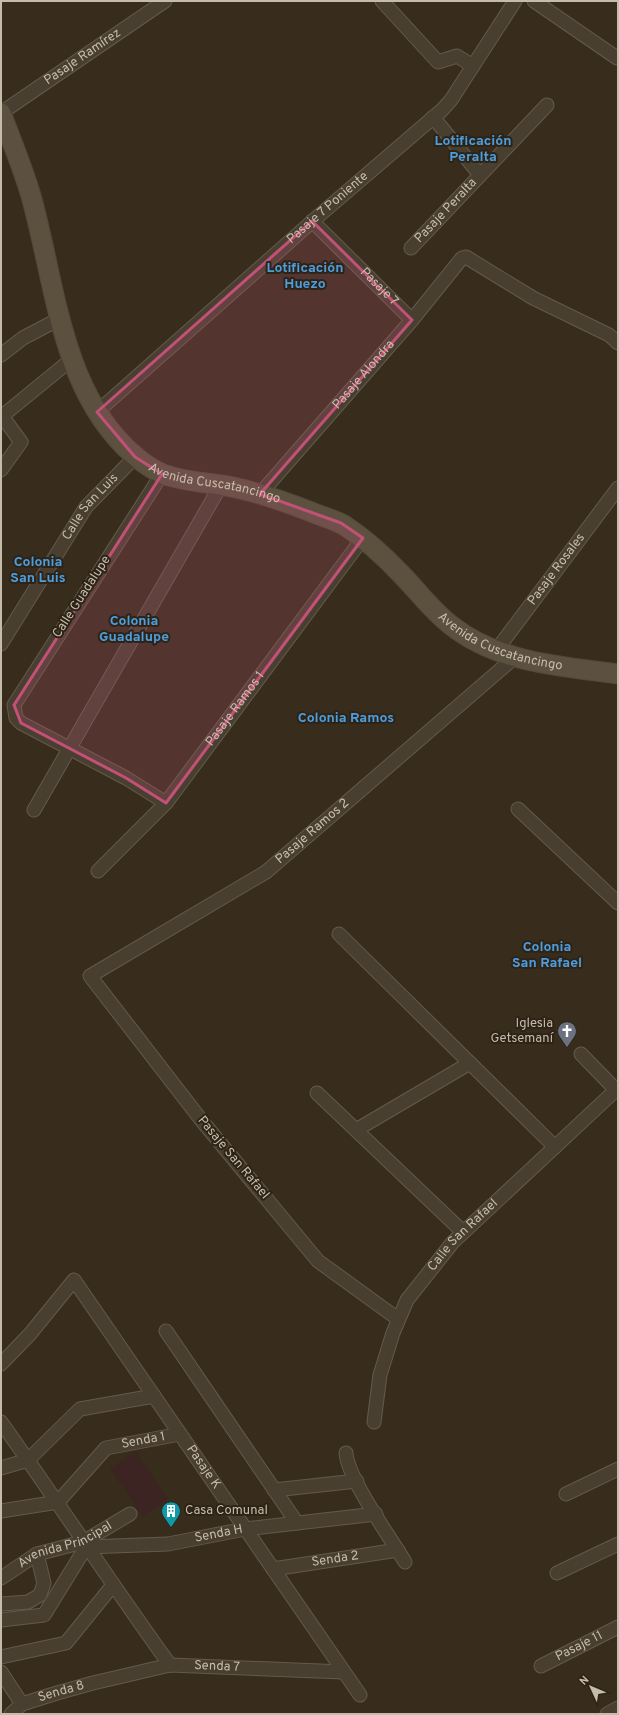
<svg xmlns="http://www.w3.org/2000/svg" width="619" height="1715" font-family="Overpass,sans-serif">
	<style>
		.garden { fill: #3b2421 }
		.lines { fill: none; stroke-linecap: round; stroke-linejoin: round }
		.street-casing { stroke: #645a4c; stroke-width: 15 }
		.secondary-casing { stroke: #52493b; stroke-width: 21 }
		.street { stroke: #493f31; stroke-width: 13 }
		.secondary { stroke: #5c513f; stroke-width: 19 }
		.marked { fill: #c35177; fill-opacity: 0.2; stroke: #c35177; stroke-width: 3; stroke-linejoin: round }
		.labels { text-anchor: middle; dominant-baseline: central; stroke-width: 4; stroke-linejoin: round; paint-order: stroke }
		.street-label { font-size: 13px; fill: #c6bcab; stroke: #2d2417 }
		.poi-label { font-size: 13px; fill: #c6bcab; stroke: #2d2417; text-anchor: end }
		.neighbourhood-label { font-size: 14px; font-weight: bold; fill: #4e9edd; stroke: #2d2417 }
	</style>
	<rect width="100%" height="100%" fill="#382d1d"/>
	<polygon class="garden" points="135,1451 168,1499 143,1517 110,1469"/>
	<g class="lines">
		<defs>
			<g id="street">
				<polyline points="382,1 438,62 457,56 473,66"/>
				<polyline points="534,1 617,58 618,57"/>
				<path id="s1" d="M1 113 165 1"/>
				<polyline points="433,117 480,175"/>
				<path id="s2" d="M312 221 412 320"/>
				<path id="s3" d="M411 248 547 105"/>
				<polyline points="1,355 23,338 61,318"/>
				<path id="s4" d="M97 412 315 219 442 110 451 100 515 1"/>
				<polyline points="1,417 72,359"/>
				<polyline points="1,470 21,442 2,416"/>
				<polyline points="162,474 14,705 16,718 21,723 126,778 166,803"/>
				<path id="s5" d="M260 494 412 320 462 258 466 257 533 298 609 335 618 343"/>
				<path id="s6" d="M1 644 86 507 135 457"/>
				<path id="s7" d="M495 652 618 488"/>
				<polyline points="518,809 618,903"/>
				<polyline points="34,810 221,485"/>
				<path id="s8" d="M98 871 166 803 363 538"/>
				<polyline points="339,934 555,1147"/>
				<polyline points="581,1054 616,1090"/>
				<polyline points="317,1093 463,1232"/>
				<polyline points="356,1130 470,1063"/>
				<path id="s9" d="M398 1319 318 1261 202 1121 90 976 266 872 515 657"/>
				<polyline points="166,1331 297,1523"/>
				<path id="s10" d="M1 1364 30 1334 74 1280 360 1695"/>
				<path d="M1 1422C58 1502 112 1585 170 1665"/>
				<path id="s11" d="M374 1422 380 1375 393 1333 407 1300 453 1242 618 1088"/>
				<path d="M346 1453C348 1479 390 1537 405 1562"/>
				<polyline points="1,1468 28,1460 80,1409 154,1396"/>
				<polyline points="274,1490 357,1481"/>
				<polyline points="566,1494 618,1469"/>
				<path id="s12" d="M1 1511 58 1502 106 1448 180 1434"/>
				<path id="s13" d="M273 1569 398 1550"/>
				<polyline points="557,1573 618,1544"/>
				<path id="s14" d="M1 1578 37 1554 83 1542 130 1514"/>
				<polyline points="1,1604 28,1602 40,1595 44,1583 37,1554"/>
				<path id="s15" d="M1 1620 44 1615 86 1547 168 1544 245 1529 376 1514"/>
				<polyline points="1,1657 66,1643 113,1585"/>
				<path id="s16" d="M541 1666 618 1627"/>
				<polyline points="1,1672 22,1704"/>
				<path id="s17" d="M11 1714 22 1704 57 1693 93 1683 170 1665 344 1672"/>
				<polyline points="607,1714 618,1708"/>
			</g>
			<g id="secondary">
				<path id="s18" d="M1 113C11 140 23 168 31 196 55 281 60 382 125 447 137 458 148 468 163 474 182 481 201 482 221 485 253 490 284 501 314 513 324 517 335 520 344 525 365 539 383 555 400 573 417 590 432 611 452 626 499 663 561 666 618 674"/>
			</g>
		</defs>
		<use href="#street" class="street-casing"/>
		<use href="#secondary" class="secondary-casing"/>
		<use href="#street" class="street"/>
		<use href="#secondary" class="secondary"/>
	</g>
	<path class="marked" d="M312 221 412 320 260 494 341 523 363 538 166 803 126 778 21 723 14 705 162 474 135 457 97 412Z"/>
	<defs>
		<symbol id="church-pin" viewBox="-11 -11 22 30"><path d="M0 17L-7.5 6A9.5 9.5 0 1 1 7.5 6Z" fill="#6b7280" stroke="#2d2417"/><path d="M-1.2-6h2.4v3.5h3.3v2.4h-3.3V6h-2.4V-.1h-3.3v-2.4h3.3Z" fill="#fff"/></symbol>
		<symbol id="building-pin" viewBox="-11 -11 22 30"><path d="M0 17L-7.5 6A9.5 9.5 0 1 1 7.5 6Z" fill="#0f9aa8" stroke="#2d2417"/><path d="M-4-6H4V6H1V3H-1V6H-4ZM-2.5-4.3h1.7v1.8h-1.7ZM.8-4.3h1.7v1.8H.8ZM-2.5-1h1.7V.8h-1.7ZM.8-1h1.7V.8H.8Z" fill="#fff"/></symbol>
	</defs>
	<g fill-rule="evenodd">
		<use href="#church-pin" x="556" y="1020" width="22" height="30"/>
		<use href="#building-pin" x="160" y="1500" width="22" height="30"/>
	</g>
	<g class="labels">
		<g class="street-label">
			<text stroke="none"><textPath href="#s1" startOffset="99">Pasaje Ramírez</textPath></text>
			<text stroke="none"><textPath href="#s4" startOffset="308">Pasaje 7 Poniente</textPath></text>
			<text stroke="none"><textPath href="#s3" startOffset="51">Pasaje Peralta</textPath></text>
			<text stroke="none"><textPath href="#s2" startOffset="94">Pasaje 7</textPath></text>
			<text stroke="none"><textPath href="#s5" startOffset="158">Pasaje Alondra</textPath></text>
			<text stroke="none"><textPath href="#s18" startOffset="459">Avenida Cuscatancingo</textPath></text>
			<text stroke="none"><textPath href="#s6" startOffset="164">Calle San Luis</textPath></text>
			<text stroke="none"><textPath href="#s7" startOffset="103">Pasaje Rosales</textPath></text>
			<text transform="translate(82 597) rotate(-57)">Calle Guadalupe</text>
			<text stroke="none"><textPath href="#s18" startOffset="795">Avenida Cuscatancingo</textPath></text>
			<text stroke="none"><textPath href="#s8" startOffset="213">Pasaje Ramos 1</textPath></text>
			<text stroke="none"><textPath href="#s9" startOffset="730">Pasaje Ramos 2</textPath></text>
			<text transform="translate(233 1158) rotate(50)">Pasaje San Rafael</text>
			<text stroke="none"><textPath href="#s11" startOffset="213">Calle San Rafael</textPath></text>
			<text stroke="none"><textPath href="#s12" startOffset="168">Senda 1</textPath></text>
			<text stroke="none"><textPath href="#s10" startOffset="339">Pasaje K</textPath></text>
			<text stroke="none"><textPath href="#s15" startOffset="257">Senda H</textPath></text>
			<text stroke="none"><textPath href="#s14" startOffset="73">Avenida Principal</textPath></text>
			<text stroke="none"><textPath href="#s13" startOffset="63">Senda 2</textPath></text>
			<text stroke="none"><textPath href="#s16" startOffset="43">Pasaje 11</textPath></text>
			<text stroke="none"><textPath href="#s17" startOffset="215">Senda 7</textPath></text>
			<text stroke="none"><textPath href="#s17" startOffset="56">Senda 8</textPath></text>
		</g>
		<g class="poi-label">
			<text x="553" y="1024">Iglesia<tspan x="553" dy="15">Getsemaní</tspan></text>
			<text x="185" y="1511" text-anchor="start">Casa Comunal</text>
		</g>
		<g class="neighbourhood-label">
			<text x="473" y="141">Lotificación<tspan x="473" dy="16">Peralta</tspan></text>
			<text x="305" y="268">Lotificación<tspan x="305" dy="16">Huezo</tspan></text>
			<text x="38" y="562">Colonia<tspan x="38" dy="16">San Luis</tspan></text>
			<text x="134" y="621">Colonia<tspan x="134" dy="16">Guadalupe</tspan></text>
			<text x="346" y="718">Colonia Ramos</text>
			<text x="547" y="947">Colonia<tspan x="547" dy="16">San Rafael</tspan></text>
		</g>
	</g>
	<rect width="619" height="1715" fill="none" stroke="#c6bcab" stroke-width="4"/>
	<g transform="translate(591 1687) rotate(314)" stroke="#2d2417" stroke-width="3" paint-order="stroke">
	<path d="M0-3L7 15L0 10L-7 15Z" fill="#c6bcab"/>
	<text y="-6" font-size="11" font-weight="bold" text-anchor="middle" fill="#c6bcab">N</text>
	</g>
</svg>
